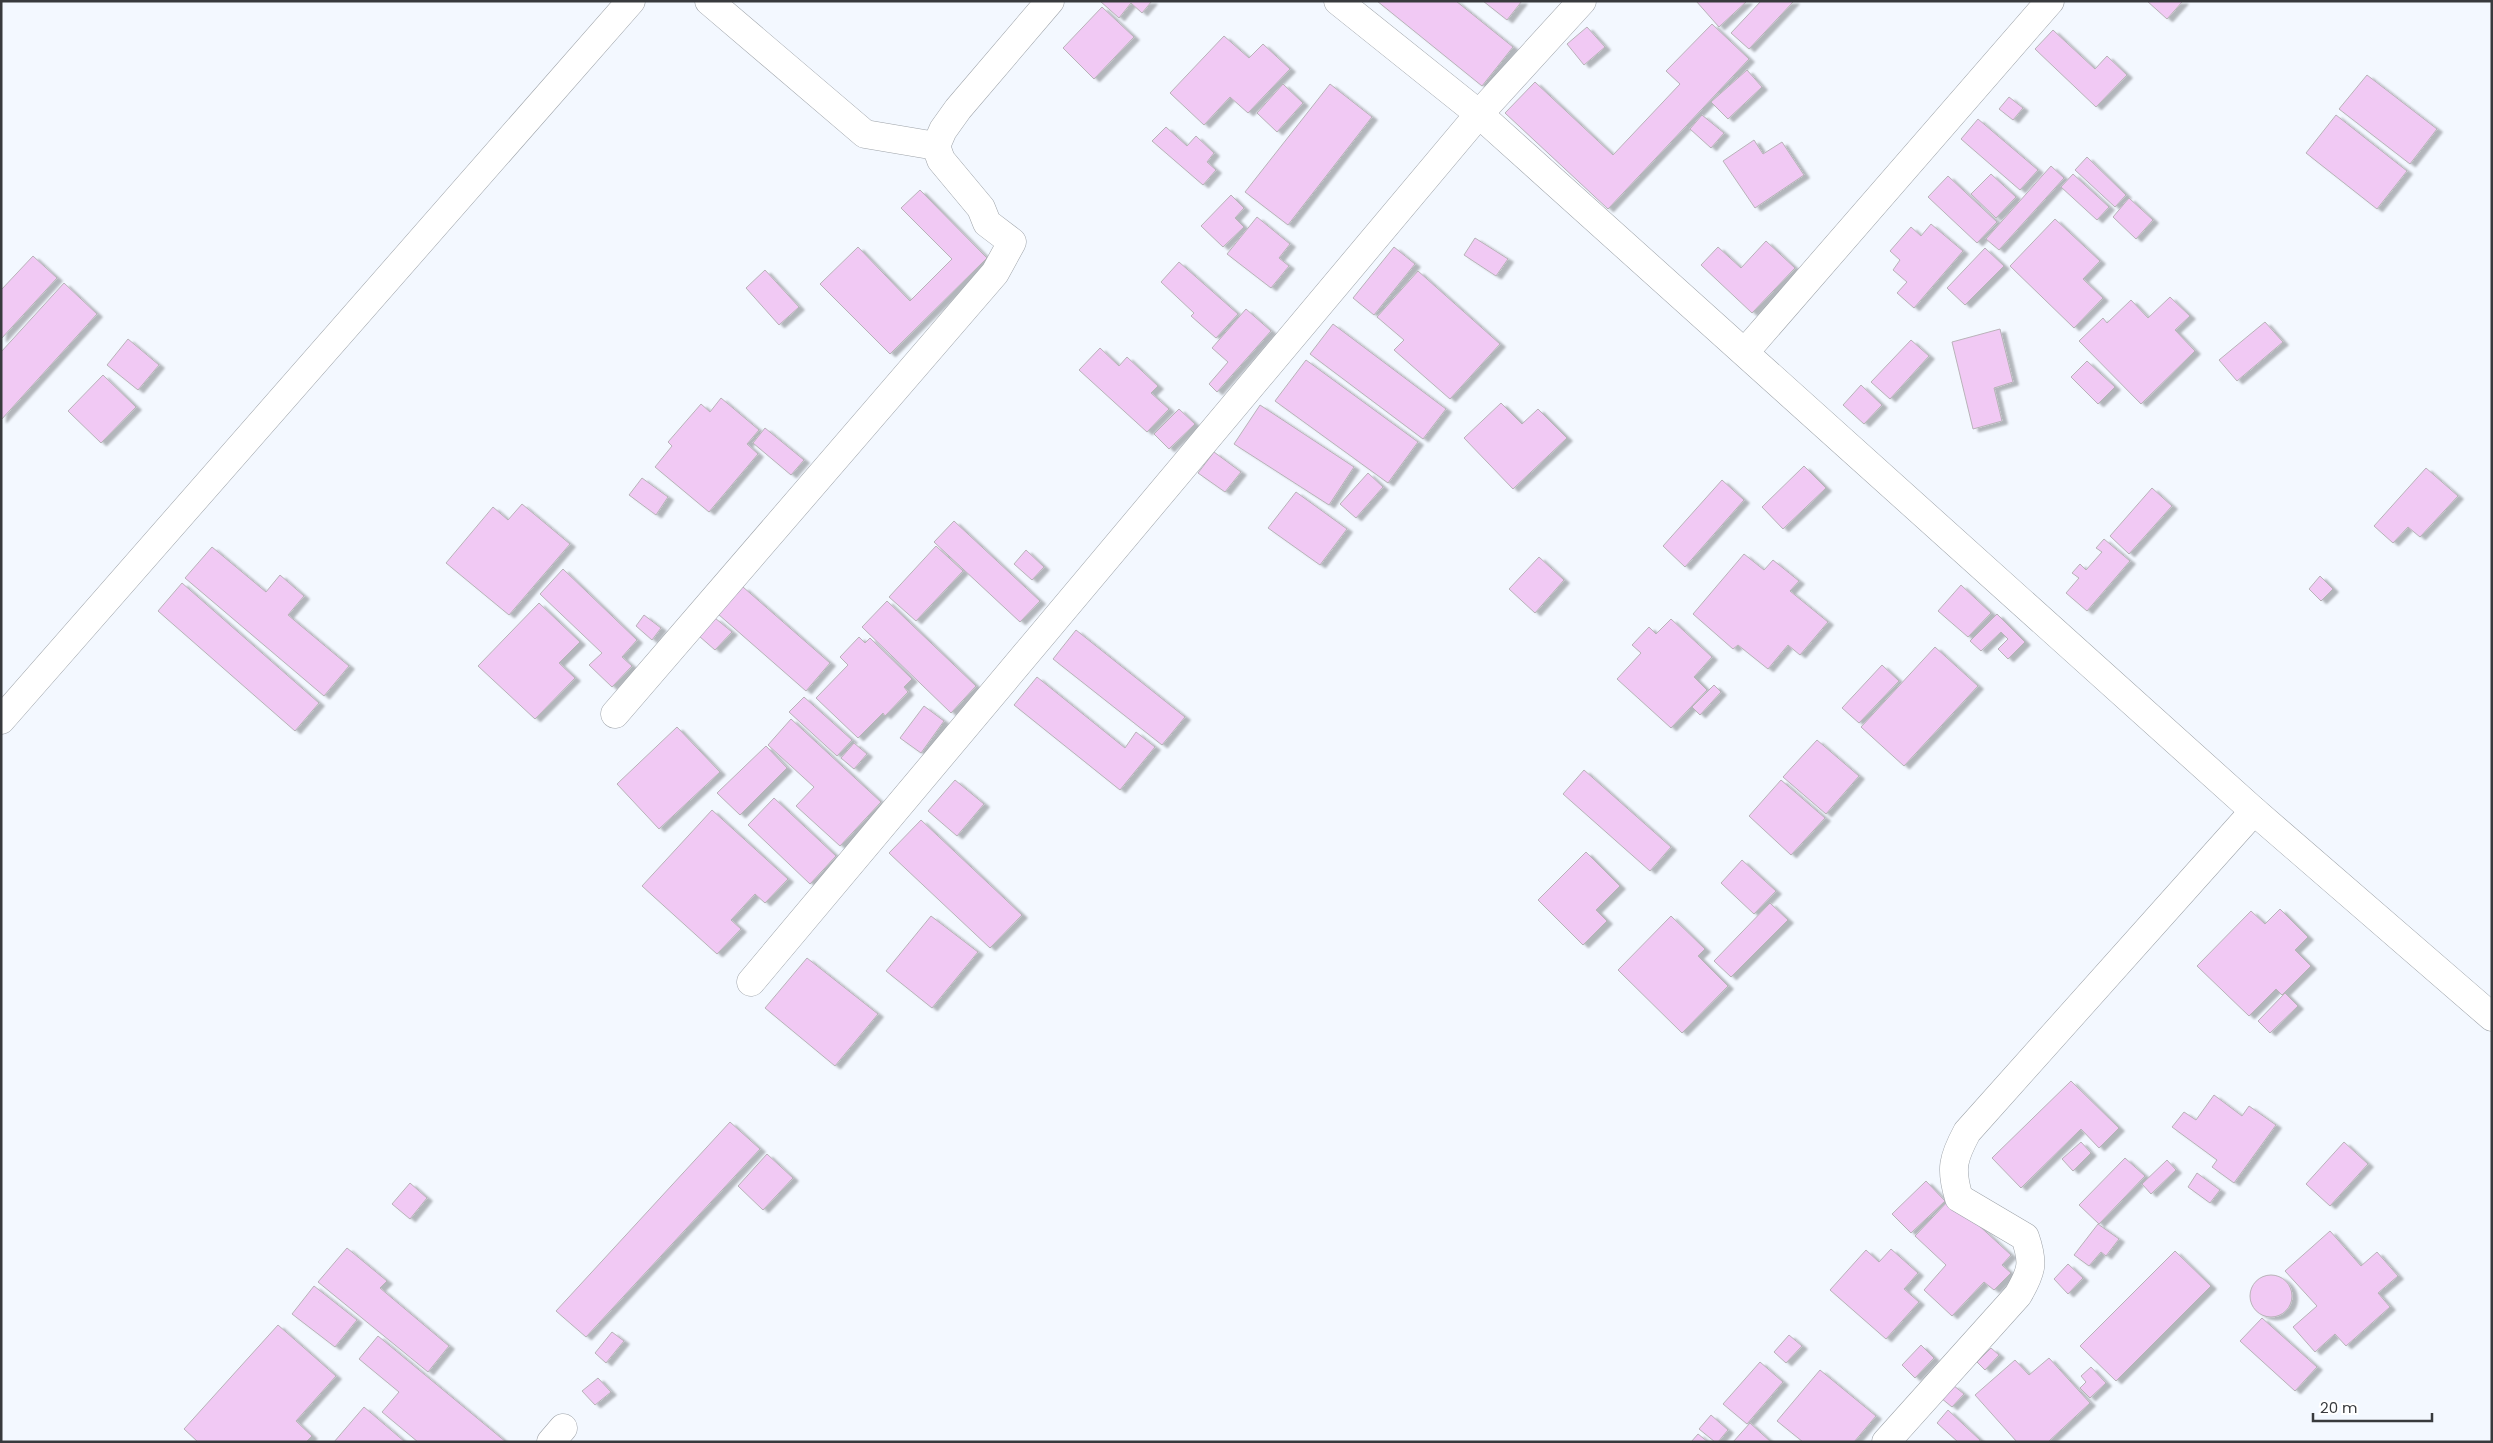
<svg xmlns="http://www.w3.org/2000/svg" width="2493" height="1443" font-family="Poppins,sans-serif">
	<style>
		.building { fill: #f1c9f4; stroke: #b8b2b8; filter: url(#shadow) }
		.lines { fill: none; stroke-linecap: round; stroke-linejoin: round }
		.minor-casing { stroke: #9ea3a9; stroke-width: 29 }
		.minor { stroke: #fff; stroke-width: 28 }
	</style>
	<defs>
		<filter id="shadow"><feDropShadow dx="5.5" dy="3" stdDeviation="1" flood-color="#0004"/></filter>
	</defs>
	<rect width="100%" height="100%" fill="#f3f8ff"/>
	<g class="building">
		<polygon points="1100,1 1152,1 1142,13 1131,3 1119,18"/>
		<polygon points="1377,1 1456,1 1513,47 1482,86"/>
		<polygon points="1483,1 1522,1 1507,20"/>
		<polygon points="1696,1 1747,1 1719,27"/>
		<polygon points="1761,1 1794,1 1749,49 1731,33"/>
		<polygon points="2147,1 2183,1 2167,19"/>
		<polygon points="1102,7 1134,37 1094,79 1063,48"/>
		<polygon points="1712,24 1749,59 1608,209 1505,113 1535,82 1613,155 1680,84 1666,71"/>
		<polygon points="1587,27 1605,47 1584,65 1567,44"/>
		<polygon points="2053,30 2095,69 2107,56 2127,75 2096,107 2035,49"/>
		<polygon points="1224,36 1249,58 1263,44 1290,69 1248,113 1230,97 1204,125 1170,93"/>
		<polygon points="1747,70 1762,87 1728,119 1711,102"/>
		<polygon points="2367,75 2437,129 2410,164 2339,109"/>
		<polygon points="1283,84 1303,103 1277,132 1257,113"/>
		<polygon points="1330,84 1372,117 1288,225 1245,192"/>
		<polygon points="2009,97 2023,108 2013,120 1999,109"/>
		<polygon points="1702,115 1724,133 1711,148 1690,129"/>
		<polygon points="2336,115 2407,171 2377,209 2306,153"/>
		<polygon points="1978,119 2038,170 2020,190 1961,139"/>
		<polygon points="1166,127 1187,146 1196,136 1214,153 1207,162 1216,170 1203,185 1152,141"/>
		<polygon points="1754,140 1763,154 1782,142 1804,175 1755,208 1723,161"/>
		<polygon points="2087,157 2126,195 2115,207 2075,170"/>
		<polygon points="2051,166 2064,178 1999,250 1986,239"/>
		<polygon points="1991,174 2016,197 1996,218 1971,194"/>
		<polygon points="2073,174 2109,207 2097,220 2061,187"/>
		<polygon points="1948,176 1997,222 1977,243 1928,197"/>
		<polygon points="920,190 987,258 890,354 820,284 858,247 910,301 952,259 901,208"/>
		<polygon points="1231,195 1244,208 1235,218 1244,227 1223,247 1201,226"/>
		<polygon points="2129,198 2153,220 2136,239 2113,217"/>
		<polygon points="1257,217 1290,244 1279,258 1289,266 1271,288 1227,254"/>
		<polygon points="2055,219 2100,261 2083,279 2103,298 2074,328 2010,266"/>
		<polygon points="1931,224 1963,251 1914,308 1897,293 1907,282 1893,270 1900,260 1890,251 1911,227 1921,236"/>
		<polygon points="1475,238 1508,259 1496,276 1464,255"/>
		<polygon points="1766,241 1795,268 1752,313 1701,265 1718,247 1741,268"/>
		<polygon points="1394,247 1415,264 1374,315 1353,298"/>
		<polygon points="1985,248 2004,266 1965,305 1947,288"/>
		<polygon points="33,256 57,278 1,339 1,290"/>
		<polygon points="1179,262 1238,314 1216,338 1191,316 1194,313 1161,282"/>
		<polygon points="765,270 799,307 779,325 746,288"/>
		<polygon points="1418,271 1500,344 1450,399 1394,350 1404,340 1377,317"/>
		<polygon points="64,283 97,314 1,420 1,352"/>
		<polygon points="2170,297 2190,316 2175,330 2195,351 2141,404 2079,341 2103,318 2107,323 2131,300 2148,318"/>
		<polygon points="1246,309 1271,331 1217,392 1209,384 1228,362 1212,348"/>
		<polygon points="2265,322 2283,342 2237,381 2219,360"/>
		<polygon points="1333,324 1446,409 1423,439 1310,354"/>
		<polygon points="2000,329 2013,382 1994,388 2002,421 1973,429 1952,342"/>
		<polygon points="128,339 159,365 138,390 107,365"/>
		<polygon points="1911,340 1929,356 1890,399 1871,382"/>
		<polygon points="1100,348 1119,366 1127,357 1158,386 1151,393 1169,409 1147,432 1079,370"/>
		<polygon points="1306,360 1418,442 1388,483 1275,401"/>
		<polygon points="2087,361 2115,387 2098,404 2071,377"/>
		<polygon points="103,375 136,407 101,443 68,411"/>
		<polygon points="1861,385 1882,405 1864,424 1843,405"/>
		<polygon points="721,398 759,430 747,444 758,454 709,512 655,467 672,446 668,442 701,404 710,412"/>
		<polygon points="1501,403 1522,424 1538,409 1567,438 1513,489 1464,438"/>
		<polygon points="1260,405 1354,467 1329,505 1234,444"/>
		<polygon points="1179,409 1195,424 1169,449 1154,434"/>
		<polygon points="765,428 804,460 791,475 753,443"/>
		<polygon points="1214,452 1241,472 1225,492 1198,473"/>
		<polygon points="1804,466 1826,488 1783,529 1762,507"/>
		<polygon points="2426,468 2458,496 2420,537 2408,527 2393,543 2374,526"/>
		<polygon points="1368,473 1383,487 1356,518 1340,504"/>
		<polygon points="642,478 668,497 656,515 629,495"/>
		<polygon points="1722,480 1744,500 1685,567 1663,546"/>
		<polygon points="2152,488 2172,506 2129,554 2110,536"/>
		<polygon points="1296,492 1347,529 1320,565 1268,528"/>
		<polygon points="522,504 570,544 509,615 446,563 493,507 508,520"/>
		<polygon points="954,521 1040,601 1020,622 934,542"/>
		<polygon points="2104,539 2130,561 2087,611 2066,593 2079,578 2072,573 2080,564 2086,570 2102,552 2096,548"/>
		<polygon points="936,546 963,571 916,621 889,597"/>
		<polygon points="212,547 266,592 280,575 304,596 288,615 349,666 324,696 185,578"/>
		<polygon points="1026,550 1044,567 1032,580 1014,564"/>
		<polygon points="1744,554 1764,570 1773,560 1799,581 1790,591 1828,622 1800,655 1788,645 1768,669 1738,645 1733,649 1693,614"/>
		<polygon points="1539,557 1564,580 1535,613 1509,589"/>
		<polygon points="563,569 637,640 622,657 632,666 612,687 589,665 602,653 540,594"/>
		<polygon points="2320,576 2333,589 2321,601 2309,589"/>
		<polygon points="182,583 319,703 295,731 158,611"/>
		<polygon points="1961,585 1991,613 1968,637 1938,611"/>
		<polygon points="743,587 830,663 806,691 718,614"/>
		<polygon points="887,601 976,686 951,713 862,627"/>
		<polygon points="539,603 580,642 559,663 575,678 535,719 478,666"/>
		<polygon points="1997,614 2025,642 2008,659 1998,649 2008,639 2001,632 1981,651 1970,641"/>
		<polygon points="644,615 661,628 652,640 636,626"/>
		<polygon points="715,618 732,632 715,650 699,636"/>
		<polygon points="1671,619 1712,657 1694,677 1707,690 1671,728 1617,679 1641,653 1632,645 1649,627 1656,634"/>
		<polygon points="1076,630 1185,717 1162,745 1053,659"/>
		<polygon points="859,637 865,643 870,638 912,679 904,687 908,692 885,716 883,713 858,738 816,698 848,665 840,657"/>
		<polygon points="1935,647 1978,686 1904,766 1861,727"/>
		<polygon points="1882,665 1899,681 1859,723 1842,708"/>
		<polygon points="1037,677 1125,748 1136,732 1155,747 1120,790 1014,705"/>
		<polygon points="1714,685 1721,692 1700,715 1692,707"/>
		<polygon points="804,697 852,740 837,756 789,712"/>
		<polygon points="924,706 944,721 921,753 900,738"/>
		<polygon points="791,719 881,802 840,846 796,806 814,787 768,745"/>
		<polygon points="677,727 720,772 659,829 617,784"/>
		<polygon points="1817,740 1859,776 1826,814 1783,777"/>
		<polygon points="854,743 867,754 854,769 841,758"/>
		<polygon points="766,746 787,768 740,815 717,793"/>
		<polygon points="1584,770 1671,847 1650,871 1563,794"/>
		<polygon points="955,780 984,804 957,836 928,811"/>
		<polygon points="1781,780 1825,818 1791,855 1749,816"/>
		<polygon points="774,798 836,856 810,884 748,825"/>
		<polygon points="712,810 788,879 765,903 755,894 731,920 741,929 717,954 642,886"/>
		<polygon points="921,820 1022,915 990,948 889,853"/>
		<polygon points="1586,852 1620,886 1596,910 1607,921 1583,945 1538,900"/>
		<polygon points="1742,860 1776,891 1754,914 1721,883"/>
		<polygon points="1770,903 1788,920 1731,977 1714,961"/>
		<polygon points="2280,909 2308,937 2295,950 2311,966 2282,995 2276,989 2249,1016 2197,966 2251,911 2265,924"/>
		<polygon points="931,916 978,952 932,1008 886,971"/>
		<polygon points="1671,916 1705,949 1698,956 1728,986 1682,1033 1618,970"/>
		<polygon points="807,958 878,1014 835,1066 765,1008"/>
		<polygon points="2285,993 2298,1006 2270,1033 2258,1021"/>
		<polygon points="2071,1081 2119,1128 2099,1148 2081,1129 2021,1188 1992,1158"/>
		<polygon points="2214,1095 2242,1116 2249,1106 2276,1125 2234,1183 2212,1167 2217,1160 2172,1127 2184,1112 2196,1120"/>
		<polygon points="730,1122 760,1149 586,1337 556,1311"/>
		<polygon points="2081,1142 2091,1153 2073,1171 2062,1159"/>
		<polygon points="2344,1142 2368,1164 2330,1206 2306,1184"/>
		<polygon points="767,1154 793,1178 763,1210 738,1186"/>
		<polygon points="2125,1158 2145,1176 2099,1224 2079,1205"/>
		<polygon points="2167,1160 2176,1170 2151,1194 2142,1184"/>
		<polygon points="2197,1173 2220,1190 2210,1203 2188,1187"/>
		<polygon points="1926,1181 1945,1201 1911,1233 1892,1214"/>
		<polygon points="410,1183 427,1198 410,1219 392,1204"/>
		<polygon points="1950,1199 2011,1255 2002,1265 2011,1273 1994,1290 1984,1282 1952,1316 1924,1290 1946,1265 1915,1236"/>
		<polygon points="2098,1224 2119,1239 2106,1256 2101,1252 2089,1266 2074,1255"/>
		<polygon points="2330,1231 2361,1266 2377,1252 2398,1276 2378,1293 2390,1307 2346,1346 2335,1334 2315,1352 2293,1327 2317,1306 2285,1271"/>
		<polygon points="347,1248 387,1281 380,1288 449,1346 428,1372 318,1282"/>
		<polygon points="1891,1249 1918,1273 1904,1289 1919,1302 1886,1339 1830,1290 1866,1250 1879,1262"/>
		<polygon points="2175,1251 2211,1286 2116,1381 2080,1346"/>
		<polygon points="2068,1264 2083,1278 2068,1294 2054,1279"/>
		<circle cx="2271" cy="1296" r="21"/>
		<polygon points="314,1286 357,1320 335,1347 292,1314"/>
		<polygon points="2262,1318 2317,1367 2295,1391 2240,1341"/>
		<polygon points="278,1325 336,1376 296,1421 312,1436 306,1442 198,1442 184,1429"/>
		<polygon points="612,1332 624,1341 606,1363 595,1353"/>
		<polygon points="1789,1335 1802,1346 1786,1363 1774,1352"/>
		<polygon points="378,1336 506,1442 418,1442 382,1412 399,1392 359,1359"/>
		<polygon points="1921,1345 1934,1358 1915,1378 1902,1365"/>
		<polygon points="1991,1348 1999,1355 1985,1370 1977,1362"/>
		<polygon points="2049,1358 2090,1403 2048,1442 2017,1442 1975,1395 2015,1360 2029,1375"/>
		<polygon points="1760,1362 1783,1382 1747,1424 1723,1404"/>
		<polygon points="2091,1367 2106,1383 2090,1398 2080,1388 2086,1382 2081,1376"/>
		<polygon points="1820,1370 1876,1416 1854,1442 1803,1442 1777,1421"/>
		<polygon points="598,1378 611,1392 595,1405 582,1391"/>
		<polygon points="1953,1385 1964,1394 1952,1407 1941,1398"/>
		<polygon points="364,1407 405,1442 334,1442"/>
		<polygon points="1948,1410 1980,1440 1979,1442 1958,1442 1937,1423"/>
		<polygon points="1711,1415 1728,1430 1718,1442 1715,1442 1699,1429"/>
		<polygon points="1750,1423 1771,1442 1733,1442"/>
		<polygon points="1698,1434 1708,1442 1691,1442"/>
	</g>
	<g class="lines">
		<defs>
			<g id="minor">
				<polyline points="709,1 865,134 936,146"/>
				<polyline points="1338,1 1479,114 2254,811 2492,1017"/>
				<polyline points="1745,352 2050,1"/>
				<polyline points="615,714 995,273 1012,242 987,223 981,208 941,160 936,146 943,130 958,109 1050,1"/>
				<polyline points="1,720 631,1"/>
				<polyline points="751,982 1479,114 1582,1"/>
				<polyline points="551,1442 563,1428"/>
				<path d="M1886 1442 2018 1295C2032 1271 2034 1263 2025 1237L1959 1198C1950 1169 1953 1158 1967 1132L2254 811"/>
			</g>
		</defs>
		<use href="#minor" class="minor-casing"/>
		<use href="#minor" class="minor"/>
	</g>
	<rect width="2493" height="1443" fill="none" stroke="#383a3d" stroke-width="5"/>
	<path d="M2313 1413v8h119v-8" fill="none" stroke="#383a3d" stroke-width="2.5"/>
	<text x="2320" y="1413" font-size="15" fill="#383a3d" stroke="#ffffff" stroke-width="4" paint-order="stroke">20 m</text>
</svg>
